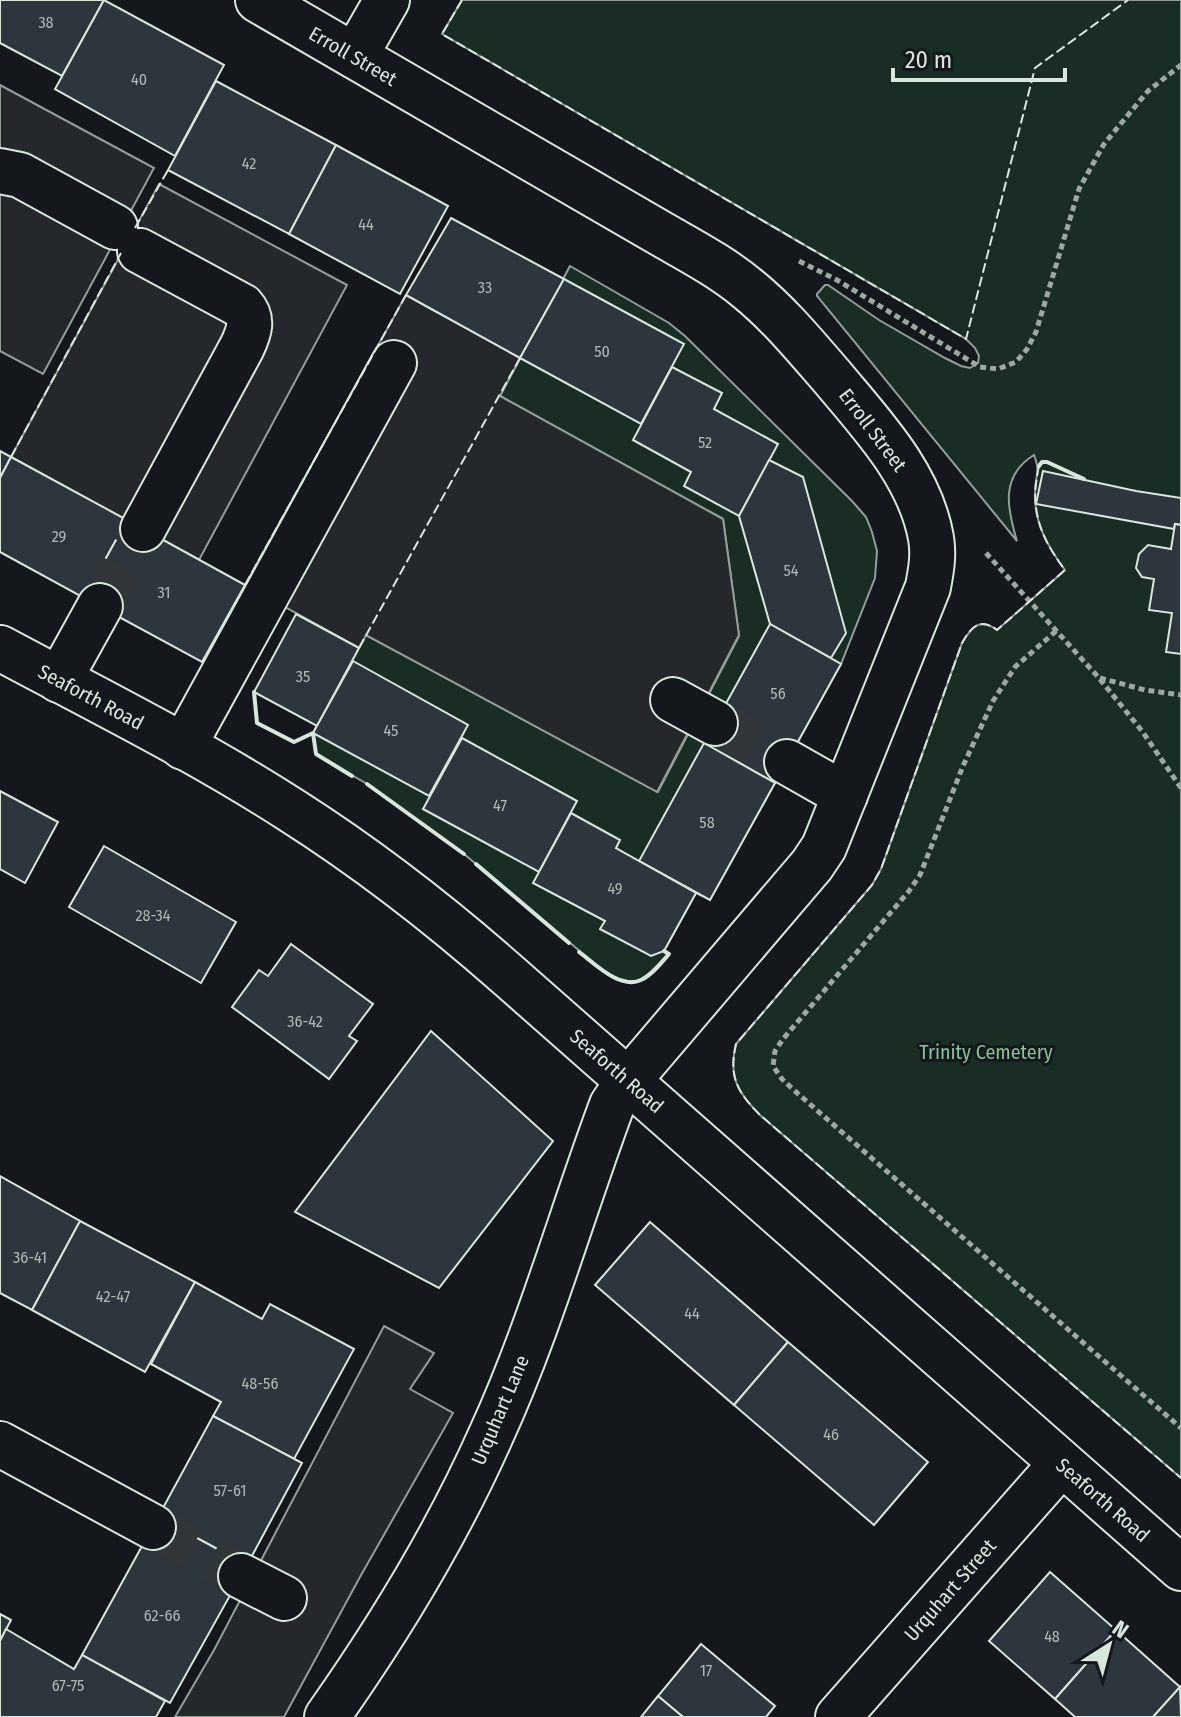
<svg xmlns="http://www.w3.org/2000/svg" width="1181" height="1717" font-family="'Fira Sans Condensed',sans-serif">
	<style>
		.green { fill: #1a2d24; stroke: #939e99; stroke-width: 2 }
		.parking { fill: #24282b; stroke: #939e99; stroke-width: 2 }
		.building { fill: #2c363c; stroke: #d8e6dc; stroke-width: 2 }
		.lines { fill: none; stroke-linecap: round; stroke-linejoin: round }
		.minor-tunnel { stroke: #313739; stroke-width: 44; stroke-dasharray: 44 22; stroke-linecap: butt }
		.minor-casing { stroke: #d8e6dc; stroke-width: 48 }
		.path { stroke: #9da8a2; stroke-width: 5; stroke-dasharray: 6 4; stroke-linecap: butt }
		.minor { stroke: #14181c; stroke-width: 44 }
		.fence { stroke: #d8e6dc; stroke-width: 2; stroke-dasharray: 10 4; stroke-linecap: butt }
		.wall { stroke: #d8e6dc; stroke-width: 4 }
		.labels { text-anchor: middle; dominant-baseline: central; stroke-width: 6; stroke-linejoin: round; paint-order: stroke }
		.number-label { font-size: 16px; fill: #adbab4 }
		.street-label { font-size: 20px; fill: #d8e6dc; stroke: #14181c }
		.park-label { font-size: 20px; fill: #8ac095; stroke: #14181c }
	</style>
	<rect width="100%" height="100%" fill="#14181c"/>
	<g class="green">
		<path d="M462 0H1181V1478L760 1115C738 1093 728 1077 736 1044L872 885 881 869 962 643C972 626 980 618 997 630L1065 570C1048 547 1034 523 1035 493 1035 475 1041 473 1034 455 1000 476 1007 508 1017 541L817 296V294L825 285H828L879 320 945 358 961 366 970 368 978 363 979 356 975 348 966 339 442 34Z"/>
		<path d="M570 266 669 323 685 336 852 501 866 517 872 532 877 551 875 578 841 664 710 900 696 893 664 951 669 954C646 979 640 991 606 973L464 854 367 784 316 754 313 733 366 635 658 792 739 636 723 519 500 396Z"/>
	</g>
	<g class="parking">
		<polygon points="0,85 154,168 43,374 0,351"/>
		<polygon points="159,184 347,285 199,560 11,457"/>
		<polygon points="406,295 520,358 500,396 723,519 739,635 657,792 366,635 359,648 245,585"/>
		<polygon points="384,1326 434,1353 410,1389 453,1413 360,1577 284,1717 175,1717 214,1650"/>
	</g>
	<g class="building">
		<polygon points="0,0 104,0 62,76 0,43"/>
		<polygon points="104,0 224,65 175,156 55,89"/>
		<polygon points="216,81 336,145 289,234 168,170"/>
		<polygon points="336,145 448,206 400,294 289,234"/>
		<polygon points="451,218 564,279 520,358 406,295"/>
		<polygon points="564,279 684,344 641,424 520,358"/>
		<polygon points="672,367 722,393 714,409 778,444 739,516 684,486 691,472 633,440"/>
		<polygon points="0,451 11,457 0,478"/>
		<polygon points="11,457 127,520 84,598 0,552 0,478"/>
		<polygon points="769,460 803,477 846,633 831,658 770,624 739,516"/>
		<polygon points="1043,471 1136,491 1181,498 1181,525 1175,524 1174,529 1036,504"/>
		<polygon points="127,520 245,585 202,662 84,598"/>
		<polygon points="1175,524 1181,525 1181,654 1166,652 1172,613 1149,610 1154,579 1142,577 1136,568 1139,554 1148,545 1171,549"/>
		<polygon points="296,614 359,648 317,726 254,692"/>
		<polygon points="770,624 841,664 775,783 704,743"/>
		<polygon points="353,661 468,725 429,796 313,733"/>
		<polygon points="462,738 577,801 539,872 423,809"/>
		<polygon points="704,743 775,783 710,900 639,861"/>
		<polygon points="0,791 58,822 25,883 0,869"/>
		<polygon points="571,813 620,840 616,848 696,893 664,951 651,956 600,929 605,921 533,883"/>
		<polygon points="104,846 236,922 201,983 69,907"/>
		<polygon points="291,944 373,1004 349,1036 357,1041 329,1079 232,1007 259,970 268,976"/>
		<polygon points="431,1031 553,1141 439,1288 295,1212"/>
		<polygon points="0,1176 80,1221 32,1310 0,1293"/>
		<polygon points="80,1221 195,1282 145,1372 32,1310"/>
		<polygon points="650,1222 788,1342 734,1405 595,1285"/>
		<polygon points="195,1282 262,1319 270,1304 354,1349 294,1459 213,1416 221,1402 151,1364"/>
		<polygon points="788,1342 928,1462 874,1525 734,1405"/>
		<polygon points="213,1416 302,1463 247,1565 158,1517"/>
		<polygon points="158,1517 247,1565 170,1703 82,1655"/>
		<polygon points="1050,1572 1116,1630 1055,1699 989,1641"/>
		<polygon points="0,1614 11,1620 0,1641"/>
		<polygon points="6,1629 74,1669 82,1655 165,1701 156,1717 0,1717 0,1641"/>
		<polygon points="1116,1630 1180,1687 1153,1717 1075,1717 1055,1699"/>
		<polygon points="701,1644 775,1706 766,1717 683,1717 658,1696"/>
		<polygon points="1180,1687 1181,1717 1153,1717"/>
		<polygon points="658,1696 683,1717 641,1717"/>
	</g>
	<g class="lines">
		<g class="minor-tunnel">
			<polyline points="100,606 143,529"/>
			<polyline points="715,723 787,762"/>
			<polyline points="153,1527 241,1576"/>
		</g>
		<defs>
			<g id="minor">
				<path d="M258 0 665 236C693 252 723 268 748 289 780 315 806 347 833 378 872 425 920 475 931 538 934 555 931 571 928 587L824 847 812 865 628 1081 612 1105C571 1215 540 1328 491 1435 447 1534 389 1629 327 1717"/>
				<polyline points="355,56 387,0"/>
				<polyline points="0,171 20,175 115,227"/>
				<path d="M140 251 242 306C254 319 249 332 242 347L143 529"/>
				<path d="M0 648C97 700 198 750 291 810 368 859 440 915 508 975L1181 1568"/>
				<polyline points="59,680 100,606"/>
				<polyline points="673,700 715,723"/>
				<polyline points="183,747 394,363"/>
				<polyline points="787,762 845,795"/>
				<polyline points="0,1444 153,1527"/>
				<polyline points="241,1576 284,1598"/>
				<polyline points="838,1717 1061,1464"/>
			</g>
		</defs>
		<use href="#minor" class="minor-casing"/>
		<g class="path">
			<polyline points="799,261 837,280 980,367 998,369 1016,362 1027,349 1036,332 1079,189 1104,144 1148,91 1181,65"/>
			<polyline points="986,553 1099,678 1142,731 1181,788"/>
			<polyline points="1056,631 1015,667 993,701 963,766 920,875 909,891 783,1039 775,1051 773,1066 782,1079 796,1092 1181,1428"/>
			<polyline points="1100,678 1145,690 1181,695"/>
		</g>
		<use href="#minor" class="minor"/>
		<g class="fence">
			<polyline points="462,0 442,34 966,339 1035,68 1128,0"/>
			<polyline points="135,228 168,170"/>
			<polyline points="11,457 121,253"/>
			<path d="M1039 466C1029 509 1040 537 1065 570L997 630C980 617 971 627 962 643L881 869 872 885 736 1044C728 1077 738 1093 760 1115L1181 1478"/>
			<polyline points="245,585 406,295"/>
			<polyline points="359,648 520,358"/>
		</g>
		<g class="wall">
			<polyline points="1039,466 1042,462 1047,462 1084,479"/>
			<polyline points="254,692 257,723 294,742 313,733 316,754 352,776"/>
			<polyline points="367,784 464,854"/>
			<polyline points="476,864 569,943"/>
			<path d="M579 952C594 963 620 990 641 980 652 975 661 963 669 954L664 951"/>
		</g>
	</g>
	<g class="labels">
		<g class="number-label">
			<text x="46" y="22">38</text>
			<text x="139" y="79">40</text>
			<text x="249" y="163">42</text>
			<text x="366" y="224">44</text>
			<text x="485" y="287">33</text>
			<text x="602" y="351">50</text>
			<text x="705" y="442">52</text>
			<text x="59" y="536">29</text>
			<text x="791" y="570">54</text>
			<text x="164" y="592">31</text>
			<text x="303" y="676">35</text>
			<text x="778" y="693">56</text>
			<text x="391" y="730">45</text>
			<text x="500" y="805">47</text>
			<text x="707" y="822">58</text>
			<text x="615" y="888">49</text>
			<text x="153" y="915">28-34</text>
			<text x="305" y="1021">36-42</text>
			<text x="30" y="1257">36-41</text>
			<text x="113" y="1296">42-47</text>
			<text x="692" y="1313">44</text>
			<text x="260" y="1383">48-56</text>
			<text x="831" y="1434">46</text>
			<text x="230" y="1490">57-61</text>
			<text x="162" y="1615">62-66</text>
			<text x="1052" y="1636">48</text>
			<text x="706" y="1670">17</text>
			<text x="68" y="1685">67-75</text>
		</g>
		<g class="street-label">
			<text transform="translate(353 56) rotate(30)">Erroll Street</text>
			<text transform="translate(873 430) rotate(53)">Erroll Street</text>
			<text transform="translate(91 697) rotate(28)">Seaforth Road</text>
			<text transform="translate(617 1071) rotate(41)">Seaforth Road</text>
			<text transform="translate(500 1410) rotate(-67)">Urquhart Lane</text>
			<text transform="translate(1103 1500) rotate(41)">Seaforth Road</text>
			<text transform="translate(950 1590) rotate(-49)">Urquhart Street</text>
		</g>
		<g class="park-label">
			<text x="986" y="1052">Trinity Cemetery</text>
		</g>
	</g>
	<g transform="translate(1109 1645) rotate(36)" stroke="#14181c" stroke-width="6" paint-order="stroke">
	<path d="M0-6L14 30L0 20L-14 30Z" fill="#d8e6dc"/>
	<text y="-12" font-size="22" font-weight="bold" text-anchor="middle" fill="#d8e6dc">N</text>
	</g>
	<path d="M893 68v12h172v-12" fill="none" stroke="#d8e6dc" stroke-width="4"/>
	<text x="905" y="68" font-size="24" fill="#d8e6dc" stroke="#14181c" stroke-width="6" paint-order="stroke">20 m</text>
</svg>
